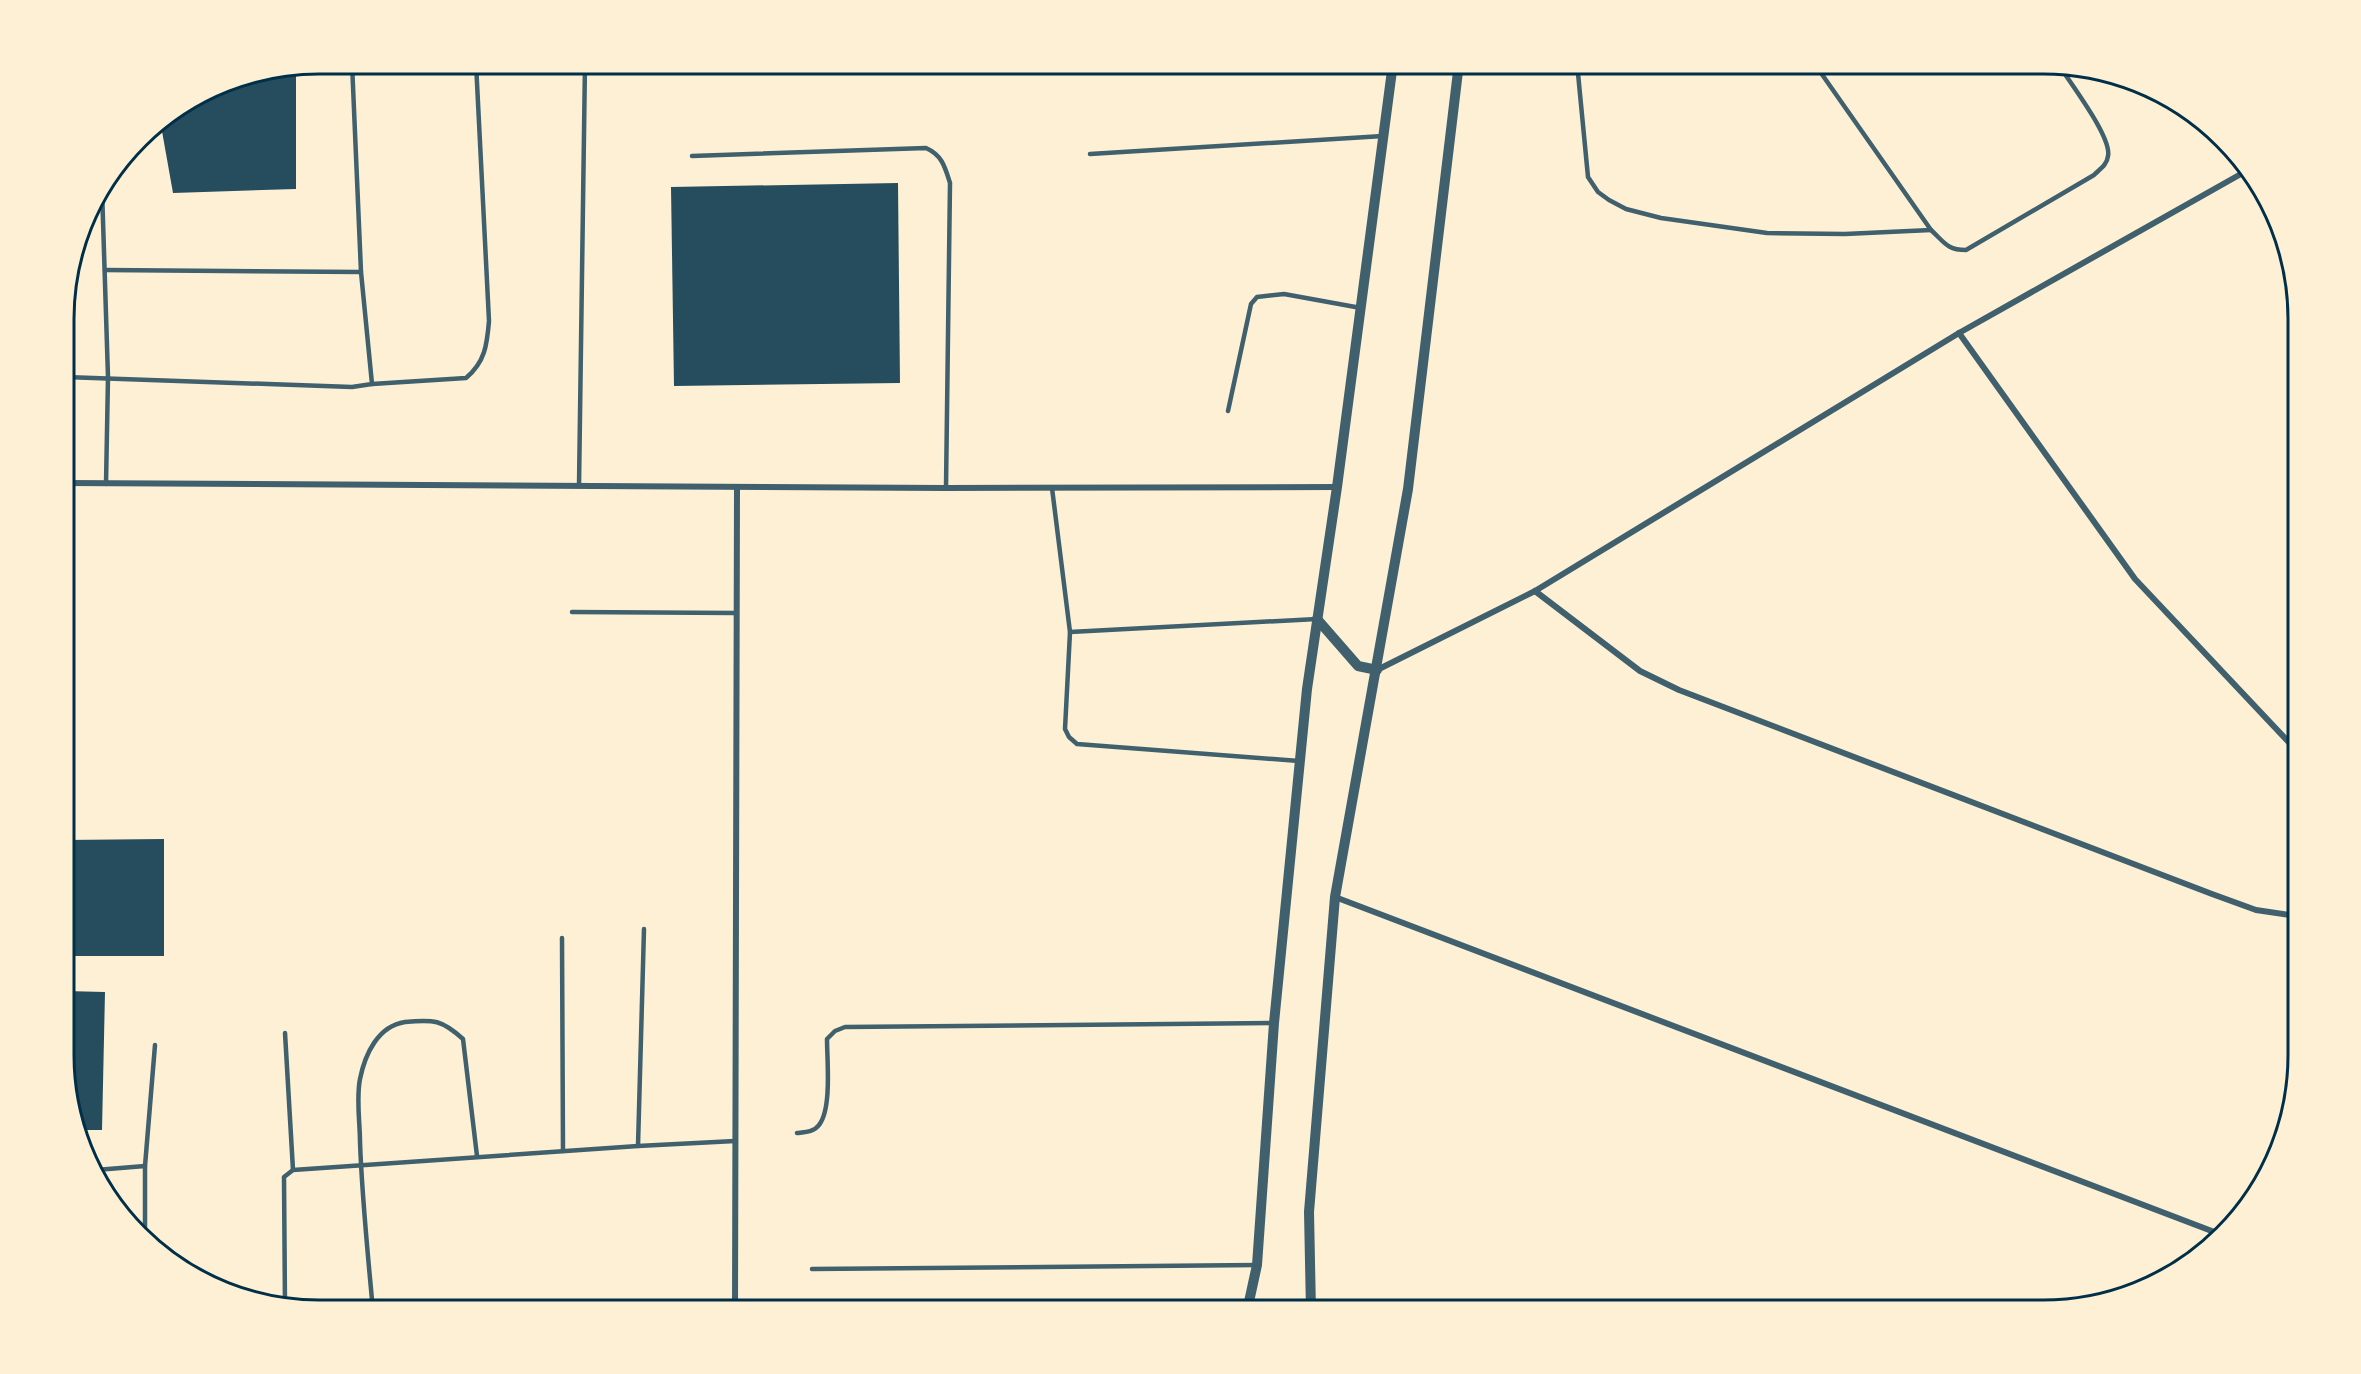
<svg xmlns="http://www.w3.org/2000/svg" width="2361" height="1374" font-family="'DM Sans',sans-serif">
	<style>
		.building { fill: #264d5e }
		.lines { fill: none; stroke-linecap: round; stroke-linejoin: round }
		.service { stroke: #3f606c; stroke-width: 4.5 }
		.minor { stroke: #3f606c; stroke-width: 6 }
		.tertiary { stroke: #3f606c; stroke-width: 10 }
		.rim { fill: none; stroke: #003049; stroke-width: 3 }
	</style>
	<rect width="100%" height="100%" fill="#fdf0d5"/>
	<g class="building">
		<polygon points="296,67 296,189 173,193 160,120 221,82"/>
		<polygon points="898,183 900,383 674,386 671,187"/>
		<polygon points="164,839 164,956 65,956 65,840"/>
		<polygon points="65,991 105,992 102,1130 81,1130 65,1088"/>
	</g>
	<g class="lines">
		<g class="service">
			<polyline points="1577,63 1588,177 1598,192 1609,200 1626,209 1661,218 1767,233 1845,234 1931,230"/>
			<path d="M1814 63 1931 230C1944 242 1947 250 1966 250L2094 175C2100 169 2107 165 2108 156 2112 137 2070 83 2059 65"/>
			<polyline points="1090,154 1383,136"/>
			<path d="M692 156 926 148C942 155 945 167 950 183L946 488"/>
			<polyline points="102,189 108,377 106,484"/>
			<polyline points="105,270 361,272 352,63"/>
			<polyline points="65,377 352,387 372,384 361,272"/>
			<path d="M372 384 466 378C485 362 487 345 489 321L476 63"/>
			<polyline points="1228,411 1251,304 1257,297 1284,294 1361,308"/>
			<polyline points="579,486 585,63"/>
			<polyline points="1052,488 1070,632 1317,619"/>
			<polyline points="572,612 736,613"/>
			<polyline points="1070,632 1065,729 1069,737 1077,744 1299,761"/>
			<polyline points="562,938 563,1151"/>
			<polyline points="285,1033 293,1170"/>
			<path d="M797 1133C805 1132 814 1132 819 1125 832 1109 827 1060 827 1039L835 1031 845 1027 1274 1023"/>
			<polyline points="638,1146 644,929"/>
			<polyline points="145,1166 155,1045"/>
			<polyline points="96,1170 145,1166 145,1234"/>
			<polyline points="812,1269 1257,1265"/>
			<polyline points="285,1307 284,1177 293,1170 638,1146 735,1141"/>
			<path d="M373 1311C368 1255 362 1199 360 1142 360 1122 356 1099 360 1079 365 1054 378 1026 405 1022 434 1019 442 1020 463 1039L477 1156"/>
		</g>
		<g class="minor">
			<polyline points="1959,333 2135,579 2297,751"/>
			<polyline points="65,483 946,488 1337,487"/>
			<polyline points="1535,591 1640,671 1679,690 2212,894 2256,910 2297,916"/>
			<polyline points="1377,670 1535,591 1959,333 2248,170"/>
			<polyline points="1335,897 2217,1233"/>
			<polyline points="735,1311 737,487"/>
		</g>
		<g class="tertiary">
			<polyline points="1317,619 1358,666 1377,670"/>
			<polyline points="1247,1311 1257,1265 1274,1023 1307,689 1337,487 1393,63"/>
			<polyline points="1311,1311 1309,1212 1335,897 1408,489 1459,63"/>
		</g>
	</g>
	<path d="M0 0H2361V1374H0ZM319 74H2043A245 245 0 0 1 2288 319V1055A245 245 0 0 1 2043 1300H319A245 245 0 0 1 74 1055V319A245 245 0 0 1 319 74Z" fill="#fdf0d5" fill-rule="evenodd"/>
	<path class="rim" d="M319 74H2043A245 245 0 0 1 2288 319V1055A245 245 0 0 1 2043 1300H319A245 245 0 0 1 74 1055V319A245 245 0 0 1 319 74Z"/>
</svg>
